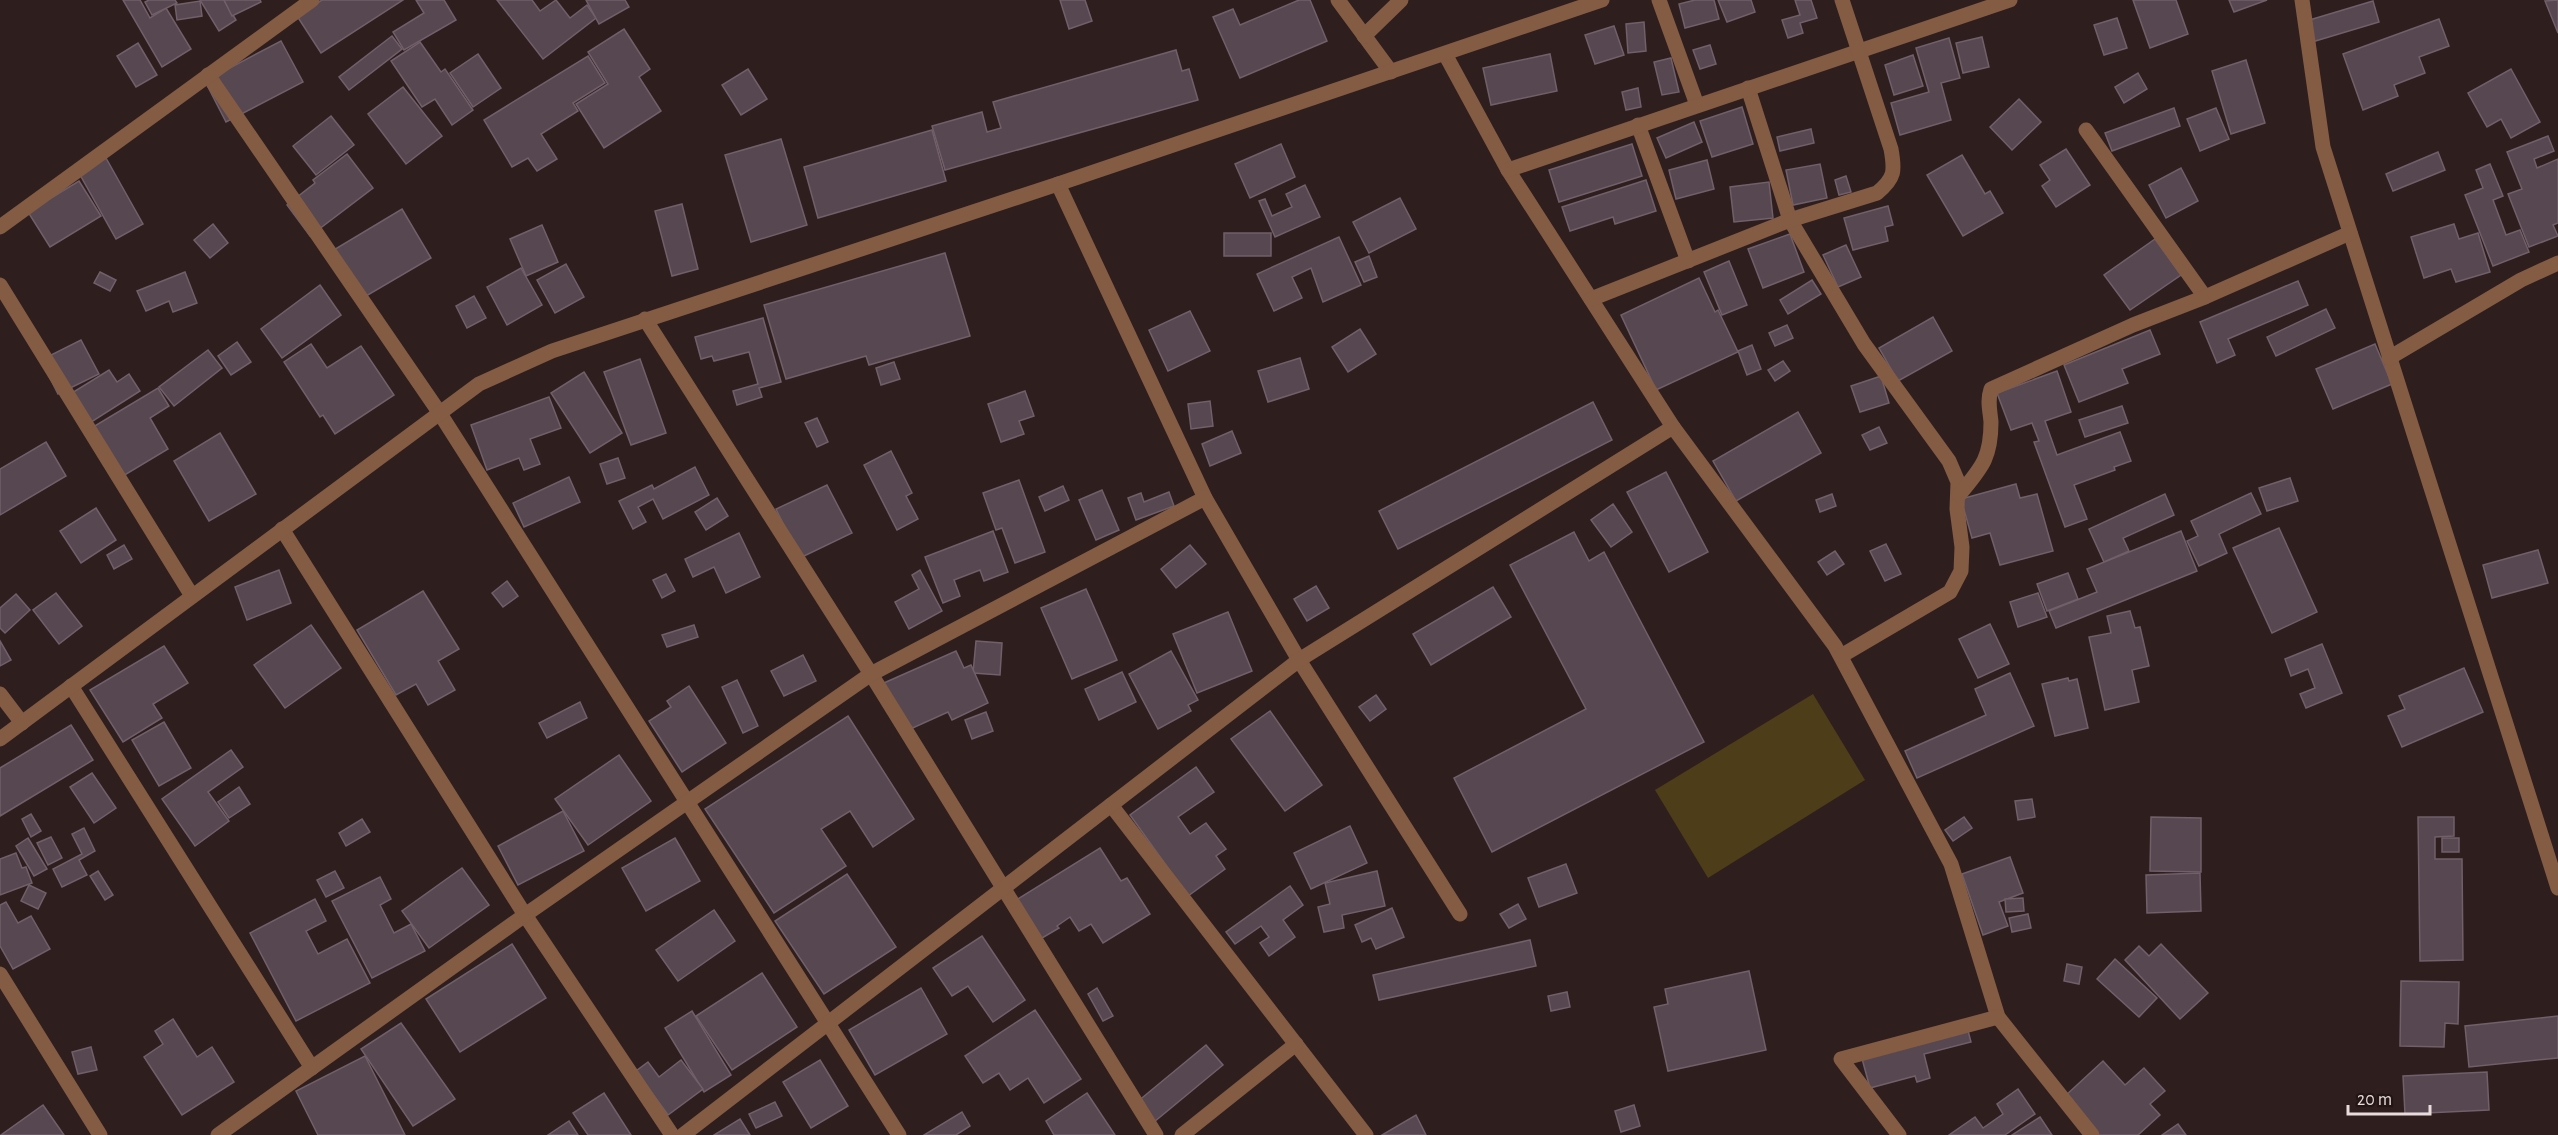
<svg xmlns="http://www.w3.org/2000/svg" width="2558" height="1135" font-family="'Alegreya Sans',sans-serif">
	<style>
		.green { fill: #4d3d19 }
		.building { fill: #574750; stroke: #715f69; stroke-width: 1.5 }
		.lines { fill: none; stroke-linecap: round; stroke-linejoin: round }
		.minor { stroke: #845b43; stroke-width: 15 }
		.tertiary { stroke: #845b43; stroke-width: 15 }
	</style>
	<rect width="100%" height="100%" fill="#2e1e1e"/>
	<polygon class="green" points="1813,694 1865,780 1708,878 1655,790"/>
	<g class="building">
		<polygon points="123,0 140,0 150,18 166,8 191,49 162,67"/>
		<polygon points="149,0 175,0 177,3 152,15 145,2"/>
		<polygon points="200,0 224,0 236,20 219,31"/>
		<polygon points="224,0 260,0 261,2 232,16"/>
		<polygon points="322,0 403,0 321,53 297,16"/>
		<polygon points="416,0 444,0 456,20 404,50 393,32 424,13"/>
		<polygon points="497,0 532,0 540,11 556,0 570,18 587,5 596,18 543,59"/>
		<polygon points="586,0 625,0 629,7 599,24"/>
		<polygon points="1060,0 1085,0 1092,21 1069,29"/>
		<polygon points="1299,0 1310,0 1327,41 1240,78 1213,17 1233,9 1240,25"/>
		<polygon points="1695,0 1714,0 1719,19 1685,28 1679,4"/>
		<polygon points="1718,0 1751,0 1755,12 1727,22"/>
		<polygon points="1795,0 1811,0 1817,18 1800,23 1803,33 1788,38 1782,20 1800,15"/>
		<polygon points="2133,0 2176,0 2188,34 2150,48"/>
		<polygon points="2229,0 2267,0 2234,12"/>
		<polygon points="2558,0 2558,33 2545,1"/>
		<polygon points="200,1 202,16 177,20 175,5"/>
		<polygon points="2373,1 2379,22 2312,42 2306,21"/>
		<polygon points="2117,18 2127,48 2104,55 2094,25"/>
		<polygon points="2439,19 2449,46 2419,57 2425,73 2394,85 2398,96 2363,110 2343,54"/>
		<polygon points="1644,22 1646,51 1628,53 1626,24"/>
		<polygon points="1614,26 1624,55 1595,64 1585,35"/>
		<polygon points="624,29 650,69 639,77 661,111 604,148 576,104 608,84 588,52"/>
		<polygon points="392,36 402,49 349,90 339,77"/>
		<polygon points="1982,37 1989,67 1963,73 1956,43"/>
		<polygon points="1949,38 1960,78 1941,83 1951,120 1900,135 1891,103 1929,92 1916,48"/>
		<polygon points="281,41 303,82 226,122 205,81"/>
		<polygon points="420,42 441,72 445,69 473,110 452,125 435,99 422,107 391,61"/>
		<polygon points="138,43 157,75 136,87 117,56"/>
		<polygon points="1710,45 1716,64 1700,69 1693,50"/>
		<polygon points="1176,50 1182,71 1189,69 1198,100 945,170 932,126 982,112 987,132 1001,128 993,102"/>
		<polygon points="478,54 501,88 473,107 450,73"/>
		<polygon points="1550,54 1557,91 1491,105 1483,68"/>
		<polygon points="1913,55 1923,86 1894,95 1885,65"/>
		<polygon points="588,56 605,83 573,103 578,111 541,134 557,159 537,171 528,158 512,167 484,120"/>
		<polygon points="1671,58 1679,92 1662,95 1654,62"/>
		<polygon points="2246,60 2265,123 2231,134 2212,71"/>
		<polygon points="748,69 767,99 741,115 722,85"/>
		<polygon points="2511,69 2540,122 2511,138 2501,119 2487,127 2468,93"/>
		<polygon points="2138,73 2147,89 2124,103 2115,87"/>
		<polygon points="403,87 442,136 406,164 368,114"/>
		<polygon points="1638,88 1641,107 1626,110 1622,92"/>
		<polygon points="2019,99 2041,122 2012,150 1990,127"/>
		<polygon points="1742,107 1753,144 1712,157 1700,121"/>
		<polygon points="2174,108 2180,126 2112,151 2105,133"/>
		<polygon points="2216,108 2229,139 2200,151 2187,119"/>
		<polygon points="331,116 354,145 316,175 293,146"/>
		<polygon points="1694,122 1702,142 1666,158 1657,138"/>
		<polygon points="1811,129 1814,143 1780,151 1777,137"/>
		<polygon points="932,130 946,181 818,218 804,167"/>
		<polygon points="2548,136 2554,151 2534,159 2537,168 2558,159 2558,223 2553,225 2558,236 2529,247 2508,194 2522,189 2507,152"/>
		<polygon points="781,139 807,225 751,242 725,155"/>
		<polygon points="1281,144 1295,177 1250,198 1235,164"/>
		<polygon points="1632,144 1642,176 1559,202 1549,170"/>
		<polygon points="2066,149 2090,185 2056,207 2042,186 2050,180 2040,165"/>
		<polygon points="2438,152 2445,170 2393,191 2386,174"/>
		<polygon points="347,154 373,188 310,236 287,205 315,183 313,180"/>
		<polygon points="1962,155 1985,194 1990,191 2003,213 1963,236 1927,175"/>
		<polygon points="106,158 143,224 116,239 79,173"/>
		<polygon points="1707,160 1714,189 1676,199 1669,170"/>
		<polygon points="1820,164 1827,198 1793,205 1786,170"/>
		<polygon points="2490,164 2503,196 2493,200 2506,235 2520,230 2529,252 2493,266 2465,195 2483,188 2476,170"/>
		<polygon points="2181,168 2198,201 2166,218 2149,185"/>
		<polygon points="1846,176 1851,192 1839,195 1835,180"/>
		<polygon points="1646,180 1656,211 1615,224 1613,217 1570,231 1562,207"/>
		<polygon points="79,181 101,216 50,247 28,212"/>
		<polygon points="1769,182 1773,218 1734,222 1730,187"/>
		<polygon points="1305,185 1320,217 1275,237 1259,201 1265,199 1272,216 1292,207 1286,194"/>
		<polygon points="1400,198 1416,229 1369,253 1353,222"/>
		<polygon points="682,204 698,269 672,276 655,211"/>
		<polygon points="1888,206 1893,225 1885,227 1888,241 1853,250 1844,218"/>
		<polygon points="402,209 431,258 361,299 332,251"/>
		<polygon points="213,224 228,243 210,258 194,240"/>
		<polygon points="2454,224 2459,239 2478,233 2490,272 2456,282 2451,269 2424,278 2411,237"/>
		<polygon points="542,225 558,262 526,276 510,239"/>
		<rect x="1224" y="233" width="47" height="23"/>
		<polygon points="1790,234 1804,272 1763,288 1748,249"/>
		<polygon points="1339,237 1361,285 1323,302 1311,268 1292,277 1302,298 1274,311 1257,274"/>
		<polygon points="2155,239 2181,275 2130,310 2104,275"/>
		<polygon points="1846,245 1861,277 1838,287 1823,255"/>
		<polygon points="945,253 970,336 869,365 866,356 786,379 764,305"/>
		<polygon points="1369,256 1377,277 1364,282 1355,262"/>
		<polygon points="1729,261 1747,305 1722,315 1704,272"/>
		<polygon points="566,264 584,297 555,313 537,280"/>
		<polygon points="521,268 542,305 507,325 487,287"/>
		<polygon points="100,272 116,280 110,291 94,283"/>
		<polygon points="185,272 197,303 173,312 169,301 146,311 137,291"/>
		<polygon points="1699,278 1715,312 1718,310 1738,352 1656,390 1621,315"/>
		<polygon points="1812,280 1821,294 1788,314 1780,300"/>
		<polygon points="2298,281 2308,305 2228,339 2235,355 2217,363 2200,322"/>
		<polygon points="320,285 341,315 282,358 261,329"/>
		<polygon points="474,296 486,318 467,328 456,306"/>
		<polygon points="2326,309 2335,328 2276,356 2267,337"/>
		<polygon points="1190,311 1210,351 1168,371 1149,330"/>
		<polygon points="1933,317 1952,351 1898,381 1879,348"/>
		<polygon points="763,318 781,382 759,388 762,397 737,405 733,391 758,384 749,352 714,361 712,356 701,359 695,337"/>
		<polygon points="1787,325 1793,338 1775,346 1769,333"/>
		<polygon points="1360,329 1376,354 1348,372 1332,347"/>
		<polygon points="2150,330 2160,354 2122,369 2128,383 2079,402 2064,365"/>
		<polygon points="81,340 99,374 58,394 41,360"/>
		<polygon points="237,342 251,362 231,375 218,356"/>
		<polygon points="311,344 327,368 361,346 394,395 335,434 323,415 320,417 284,362"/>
		<polygon points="2375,344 2392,384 2333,409 2316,369"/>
		<polygon points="1752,345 1761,369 1747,375 1738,351"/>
		<polygon points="208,350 222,368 174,406 159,387"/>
		<polygon points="1300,358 1309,389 1268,402 1258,371"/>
		<polygon points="640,359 666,433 631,445 604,372"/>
		<polygon points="1783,361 1790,371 1775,381 1768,370"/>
		<polygon points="894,362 900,379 881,385 876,368"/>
		<polygon points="109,370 117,382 129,374 140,391 85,426 67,396"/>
		<polygon points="2057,371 2071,412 2045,421 2057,455 2120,432 2131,461 2114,467 2115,470 2074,485 2087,519 2065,527 2034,442 2039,441 2032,423 2011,430 1997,393"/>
		<polygon points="584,372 622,433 590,453 551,393"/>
		<polygon points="1881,376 1889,403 1860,412 1851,386"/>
		<polygon points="158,388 169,406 150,418 168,449 118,479 88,430"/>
		<polygon points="1025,391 1034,416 1019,421 1024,434 1001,442 988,404"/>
		<polygon points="549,397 561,428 530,439 540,464 524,470 519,458 487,470 471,425"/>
		<polygon points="1210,401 1213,426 1191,429 1188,404"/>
		<polygon points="1593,402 1612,440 1398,549 1379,511"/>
		<polygon points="2122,406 2128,423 2085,437 2079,420"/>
		<polygon points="1798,412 1821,453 1736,501 1713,461"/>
		<polygon points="817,418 828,442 817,447 805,423"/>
		<polygon points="1879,427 1887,443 1870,450 1862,435"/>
		<polygon points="1232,431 1241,453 1210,466 1202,444"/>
		<polygon points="220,433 256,494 209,521 174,461"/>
		<polygon points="46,442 66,476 0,515 0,469"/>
		<polygon points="891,451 912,493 906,496 918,519 897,530 864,465"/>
		<polygon points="618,458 625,478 607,484 600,464"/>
		<polygon points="695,467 709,495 663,519 653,499 638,507 646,522 633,529 619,501 652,485 654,489"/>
		<polygon points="1666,472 1708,552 1669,572 1627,492"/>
		<polygon points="569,477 580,502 524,527 513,503"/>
		<polygon points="2290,478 2298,501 2267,511 2259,488"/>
		<polygon points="1019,480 1045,552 1015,563 1002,528 996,530 983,493"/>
		<polygon points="2016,484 2020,498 2037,494 2053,551 2000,565 1990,533 1972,538 1961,499"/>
		<polygon points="827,485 852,533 802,557 791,540 776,509"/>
		<polygon points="1063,486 1069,500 1045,511 1039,497"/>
		<polygon points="1102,490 1119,530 1096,540 1079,500"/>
		<polygon points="1169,492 1174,506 1136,520 1128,498 1141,493 1144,502"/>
		<polygon points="2251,493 2261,514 2219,534 2227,553 2199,566 2187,541 2198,536 2191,521"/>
		<polygon points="1832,494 1836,506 1820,512 1816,500"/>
		<polygon points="2165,494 2174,515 2123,538 2129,551 2104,562 2089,529"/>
		<polygon points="717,498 728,516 706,530 695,512"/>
		<polygon points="1613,504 1632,532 1611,547 1591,520"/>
		<polygon points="96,508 116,540 81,563 60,531"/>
		<polygon points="2279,528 2317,612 2272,633 2233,548"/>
		<polygon points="993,531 1008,572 984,581 980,570 954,580 960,596 943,603 925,557"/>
		<polygon points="2181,531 2197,571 2056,628 2049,611 2097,592 2087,569"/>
		<polygon points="1574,532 1589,561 1604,552 1704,742 1492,852 1454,778 1586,709 1510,565"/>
		<polygon points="739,533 760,577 726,593 714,567 693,577 685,559"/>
		<polygon points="1886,544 1901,574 1885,581 1870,551"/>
		<polygon points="124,545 132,559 114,569 107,555"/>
		<polygon points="1190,545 1206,564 1176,588 1161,569"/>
		<polygon points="2538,550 2548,583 2492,598 2483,565"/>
		<polygon points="1835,551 1844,564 1827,575 1818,562"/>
		<polygon points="279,570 291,603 247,620 235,587"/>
		<polygon points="920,570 942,611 909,629 895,602 919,589 912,575"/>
		<polygon points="2068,573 2078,599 2047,611 2037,584"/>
		<polygon points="666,574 675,591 662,598 653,580"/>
		<polygon points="507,581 518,596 503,607 492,593"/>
		<polygon points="1316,586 1329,608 1307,621 1294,599"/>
		<polygon points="1493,587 1511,617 1431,665 1413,634"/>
		<polygon points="1086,589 1117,660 1072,679 1041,608"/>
		<polygon points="423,591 459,649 438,661 455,690 428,705 416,684 396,695 357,630"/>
		<polygon points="56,593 82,626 59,644 33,610"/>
		<polygon points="2038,593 2047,617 2018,627 2010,602"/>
		<polygon points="16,594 30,610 5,633 0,628 0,608"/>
		<polygon points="2130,611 2135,628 2140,627 2149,666 2132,670 2139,702 2105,710 2089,637 2111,633 2107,616"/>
		<polygon points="1228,612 1252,671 1197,693 1173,634"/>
		<polygon points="1990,624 2009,664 1978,678 1959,639"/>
		<polygon points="311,625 341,668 285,708 254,665"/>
		<polygon points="694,625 698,637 667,647 662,635"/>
		<polygon points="0,641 11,660 0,666"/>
		<polygon points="976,641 1002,643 1000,675 973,673"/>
		<polygon points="2322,644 2342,693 2306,708 2300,694 2315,688 2308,669 2291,676 2285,659"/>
		<polygon points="164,646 188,683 153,704 162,718 123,742 90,690"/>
		<polygon points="956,651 964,668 971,665 988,703 952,720 948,712 906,731 884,683"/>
		<polygon points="1171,651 1198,700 1188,705 1191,711 1158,729 1129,674"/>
		<polygon points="803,655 816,681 784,696 771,671"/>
		<polygon points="2464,668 2483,712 2402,747 2388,716 2405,709 2399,696"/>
		<polygon points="1122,672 1136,702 1099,720 1085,689"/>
		<polygon points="2010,673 2034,726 1917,778 1905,751 1986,715 1975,689"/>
		<polygon points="2068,678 2069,681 2077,679 2088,728 2055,736 2042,684"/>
		<polygon points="737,680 758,726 743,733 722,687"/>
		<polygon points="689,686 726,743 682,772 649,721 671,707 667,701"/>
		<polygon points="1376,695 1386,709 1370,721 1359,707"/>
		<polygon points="580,702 587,718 547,738 539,723"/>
		<polygon points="1270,711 1322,785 1285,811 1231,739"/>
		<polygon points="986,712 993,731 972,739 965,720"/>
		<polygon points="848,716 914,819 873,847 850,811 821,829 846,866 774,913 705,809"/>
		<polygon points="164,722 191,768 159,786 132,740"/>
		<polygon points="71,725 93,760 0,816 0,768"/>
		<polygon points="231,750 243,767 208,792 229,821 195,846 162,799"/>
		<polygon points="619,755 651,801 588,845 555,799"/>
		<polygon points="1196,767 1214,792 1178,817 1190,834 1206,823 1226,849 1216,856 1225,869 1188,896 1130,815"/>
		<polygon points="92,773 116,808 94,823 70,787"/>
		<polygon points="239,787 250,804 229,818 218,802"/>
		<polygon points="2032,799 2035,817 2018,820 2015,801"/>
		<polygon points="563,811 584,851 518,885 498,846"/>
		<polygon points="31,814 41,831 31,837 22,819"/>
		<polygon points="1964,817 1972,828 1953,841 1945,830"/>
		<polygon points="2151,817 2201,818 2201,872 2150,871"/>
		<polygon points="2418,817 2454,817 2454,836 2435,837 2435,859 2462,859 2463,960 2420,961"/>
		<polygon points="362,819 370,832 346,846 339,833"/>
		<polygon points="1350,826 1367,863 1311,889 1294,853"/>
		<polygon points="84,828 95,851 79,860 87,875 62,887 53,869 82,854 72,834"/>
		<polygon points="51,837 62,858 48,865 37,843"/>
		<polygon points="28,838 47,869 34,876 16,846"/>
		<polygon points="675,838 700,881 646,911 622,868"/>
		<rect x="2442" y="838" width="17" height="14"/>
		<polygon points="1100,848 1121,881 1127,878 1150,914 1103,943 1091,924 1079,931 1070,917 1057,926 1059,928 1037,941 1013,902"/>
		<polygon points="16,853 22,868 26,867 32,883 0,895 0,859"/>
		<polygon points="2010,857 2023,893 1999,902 2008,926 1983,935 1962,874"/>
		<polygon points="1566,864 1577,893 1539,907 1528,878"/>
		<polygon points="462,868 489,905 429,948 402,911"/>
		<polygon points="98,871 113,895 105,900 90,876"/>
		<polygon points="335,871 344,888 326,897 317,880"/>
		<polygon points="1377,871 1385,906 1342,915 1344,928 1324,932 1318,907 1330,904 1325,883"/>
		<polygon points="2200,873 2201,911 2147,913 2146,875"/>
		<polygon points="847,874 896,947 824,994 775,921"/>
		<polygon points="380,877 391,899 380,905 394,933 411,924 425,951 372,978 332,901"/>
		<polygon points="29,885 46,893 38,909 21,901"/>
		<polygon points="1290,886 1303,905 1283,920 1295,937 1269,956 1260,943 1269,937 1261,926 1235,944 1226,932"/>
		<polygon points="2023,898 2024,911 2006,912 2005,899"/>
		<polygon points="315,899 326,921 306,931 318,954 347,939 370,983 296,1021 250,933"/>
		<polygon points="6,902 18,923 31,916 50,949 13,969 0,946 0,905"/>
		<polygon points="1518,904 1526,919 1509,928 1500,914"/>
		<polygon points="1392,908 1404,937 1376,949 1371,938 1362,942 1355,925"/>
		<polygon points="714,910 735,941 678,981 656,950"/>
		<polygon points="2028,914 2031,928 2012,932 2009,918"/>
		<polygon points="982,936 1025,1000 993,1022 968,986 952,996 933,968"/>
		<polygon points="1530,940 1536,966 1379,1000 1373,975"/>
		<polygon points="512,944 546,998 460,1052 426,999"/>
		<polygon points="2161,944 2208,993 2180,1019 2125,960 2139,946 2149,956"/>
		<polygon points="2115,959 2157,998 2139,1017 2097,979"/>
		<polygon points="2067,964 2082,967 2079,984 2064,981"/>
		<polygon points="1749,971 1766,1050 1668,1071 1654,1007 1668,1004 1665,989"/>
		<polygon points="762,973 797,1027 732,1070 696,1016"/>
		<polygon points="2401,981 2459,982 2458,1024 2445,1023 2444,1047 2400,1046"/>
		<polygon points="921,988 947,1034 875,1075 849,1030"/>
		<polygon points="1097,988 1113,1016 1103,1021 1088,994"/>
		<polygon points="1567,992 1570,1007 1551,1011 1548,996"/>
		<polygon points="1035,1010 1081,1079 1044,1103 1028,1078 1010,1090 999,1073 983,1083 965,1056"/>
		<polygon points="692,1011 731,1075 704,1092 665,1028"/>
		<polygon points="2558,1016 2558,1058 2469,1067 2465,1026"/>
		<polygon points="173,1019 197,1057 212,1047 234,1082 182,1115 144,1057 163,1044 155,1031"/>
		<polygon points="401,1023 455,1099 413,1126 361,1049"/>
		<polygon points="1967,1027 1971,1042 1924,1054 1930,1078 1917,1082 1915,1076 1870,1088 1861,1055"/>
		<polygon points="1206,1045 1223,1065 1154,1122 1137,1102"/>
		<polygon points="91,1047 97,1070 78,1074 72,1052"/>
		<polygon points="365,1056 405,1135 318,1135 296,1091"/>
		<polygon points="681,1060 703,1089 668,1115 636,1071 648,1062 659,1077"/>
		<polygon points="820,1060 848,1106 811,1128 783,1082"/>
		<polygon points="2103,1061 2125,1085 2144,1068 2165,1091 2150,1104 2160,1115 2138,1135 2099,1135 2064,1097"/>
		<polygon points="2487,1072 2489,1110 2405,1114 2403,1076"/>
		<polygon points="2018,1089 2035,1114 2005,1135 1949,1135 1975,1117 1983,1128 2003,1114 1997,1104"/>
		<polygon points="604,1093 631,1135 588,1135 573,1113"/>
		<polygon points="1087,1093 1115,1135 1054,1135 1046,1121"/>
		<polygon points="775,1102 782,1116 756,1128 749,1114"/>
		<polygon points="43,1105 64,1135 1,1135"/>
		<polygon points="1634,1105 1640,1126 1621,1132 1615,1111"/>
		<polygon points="962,1112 970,1126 956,1135 924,1135"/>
		<polygon points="1416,1115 1426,1135 1382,1135"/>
		<polygon points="2040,1117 2052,1135 2012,1135"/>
		<polygon points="740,1119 750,1135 714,1135"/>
		<polygon points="569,1121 578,1135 548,1135"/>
		<polygon points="2178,1124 2186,1135 2162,1135"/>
	</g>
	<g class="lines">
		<g class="minor">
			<polyline points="1338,0 1391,72"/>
			<polyline points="1659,0 1697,105"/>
			<polyline points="2302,0 2323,147 2558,888"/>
			<polyline points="1364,36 1401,0"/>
			<polyline points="1445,54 1508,170 1673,427 1835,646 1951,864 1998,1017 2092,1135"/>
			<polyline points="208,75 439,412 899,1135"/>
			<polyline points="1748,88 1790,220 1864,344 1949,461 1958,482 1957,509 1962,547 1961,571 1950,592 1841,656"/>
			<polyline points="1638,125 1688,261"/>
			<polyline points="2086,130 2205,297"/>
			<polyline points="1508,170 2010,0"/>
			<polyline points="1058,184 1205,498 1299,660 1460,914"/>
			<polyline points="0,227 312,0"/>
			<polyline points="0,285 192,596"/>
			<path d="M1591 299 1790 220 1877 193C1895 178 1895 171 1891 149L1842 0"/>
			<polyline points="645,319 871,674 1156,1135"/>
			<polyline points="2389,358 2521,280 2558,263"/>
			<path d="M1959 495C1981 468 1991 459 1991 422 1990 410 1987 401 1991 389L2133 325 2205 297 2350 233"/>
			<polyline points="282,529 525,915 672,1135"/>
			<polyline points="71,686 312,1068"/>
			<polyline points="0,694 22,723"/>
			<polyline points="1111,805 1366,1135"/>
			<polyline points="0,974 100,1135"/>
			<polyline points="218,1135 525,915 871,674 1205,498"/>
			<polyline points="683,1135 1299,660 1673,427"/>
			<polyline points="1182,1135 1296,1044"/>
			<polyline points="1899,1135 1841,1059 1998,1017"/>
		</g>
		<polyline class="tertiary" points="0,739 479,384 552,351 1058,184 1602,0"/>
	</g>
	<path d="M2348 1105v9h82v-9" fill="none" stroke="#e7dbdb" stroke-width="3"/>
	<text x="2357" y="1105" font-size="18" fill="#e7dbdb" stroke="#241515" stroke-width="4.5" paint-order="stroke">20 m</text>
</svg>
